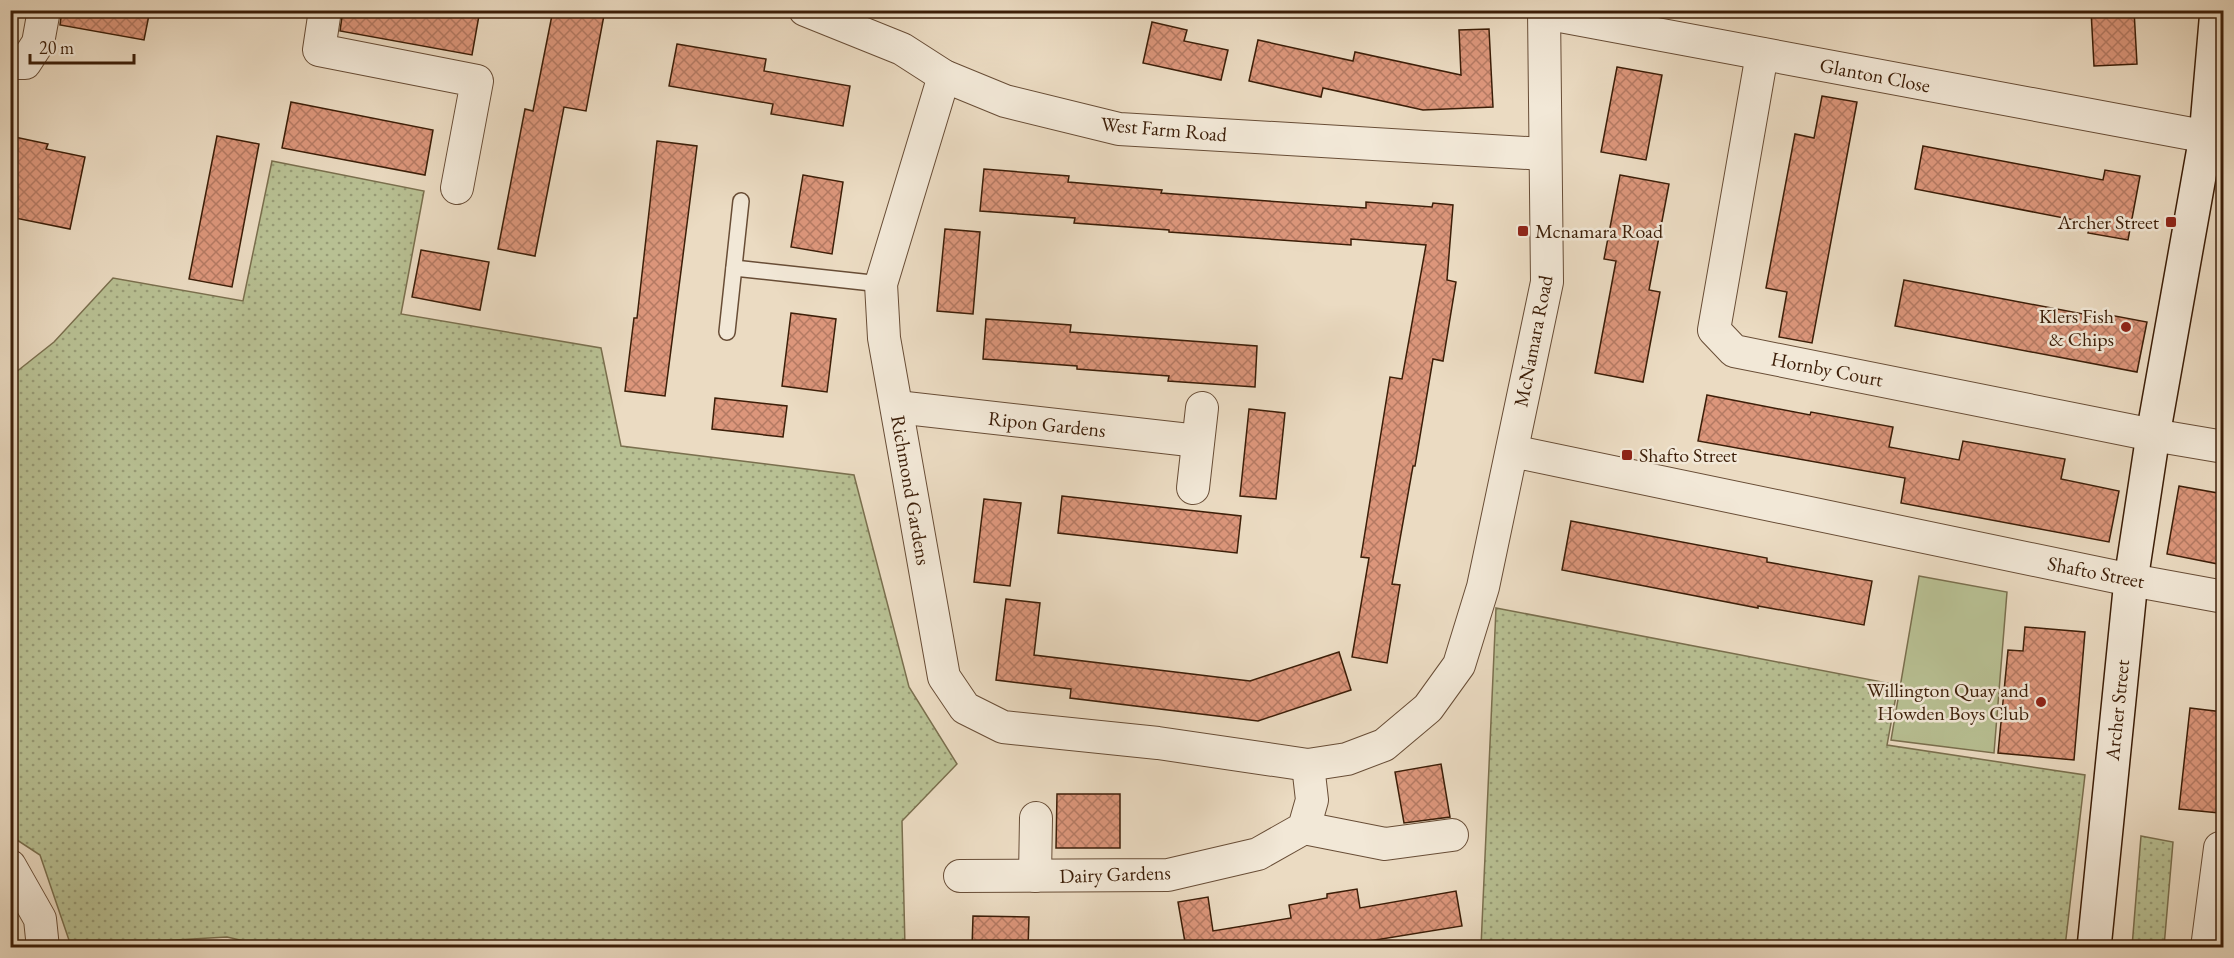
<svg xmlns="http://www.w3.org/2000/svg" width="2234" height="958" font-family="'EB Garamond',serif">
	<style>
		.grass { fill: url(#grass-dots); stroke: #7a6f4e; stroke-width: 1.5 }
		.pitch { fill: #b8c093; stroke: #7a6f4e; stroke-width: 1.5 }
		.building { fill: url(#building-cross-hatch); stroke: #3c1e08; stroke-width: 1.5 }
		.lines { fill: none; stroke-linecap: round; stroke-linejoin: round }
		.lane-casing { stroke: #684d36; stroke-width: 18 }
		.street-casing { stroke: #684d36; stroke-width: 34 }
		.secondary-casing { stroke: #3c1e08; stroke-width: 36 }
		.lane { stroke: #f2e8d7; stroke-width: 15 }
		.street { stroke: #f2e8d7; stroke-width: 32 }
		.secondary { stroke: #f2e8d7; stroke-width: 33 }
		.poi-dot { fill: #8f2418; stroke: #f2e8d7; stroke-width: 2 }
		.labels { text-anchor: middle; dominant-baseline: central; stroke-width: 5; stroke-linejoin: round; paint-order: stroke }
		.street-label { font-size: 20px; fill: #3c1e08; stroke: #f2e8d7 }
		.poi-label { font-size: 20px; fill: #3c1e08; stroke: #f2e8d7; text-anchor: end }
	</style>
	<defs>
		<pattern id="grass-dots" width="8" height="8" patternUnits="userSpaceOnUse" patternTransform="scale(1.5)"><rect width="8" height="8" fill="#b8c093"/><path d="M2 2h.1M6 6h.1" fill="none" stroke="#979b76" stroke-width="1.8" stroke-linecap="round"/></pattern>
		<pattern id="building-cross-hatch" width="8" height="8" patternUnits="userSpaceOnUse" patternTransform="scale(1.5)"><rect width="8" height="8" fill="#dc967b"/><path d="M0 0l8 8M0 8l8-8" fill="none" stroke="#b47a63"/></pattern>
	</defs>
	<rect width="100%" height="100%" fill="#ebdbc2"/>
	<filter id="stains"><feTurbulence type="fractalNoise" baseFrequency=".00333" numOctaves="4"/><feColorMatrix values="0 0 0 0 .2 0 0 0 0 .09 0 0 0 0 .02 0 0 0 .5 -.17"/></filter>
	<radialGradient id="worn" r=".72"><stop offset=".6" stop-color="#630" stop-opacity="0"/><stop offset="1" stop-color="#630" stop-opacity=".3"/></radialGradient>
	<g class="grass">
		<polygon points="272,161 424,191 401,314 601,348 621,446 854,475 909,687 957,764 902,821 905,947 274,948 227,937 71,946 40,855 11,836 11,376 54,342 113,278 243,301"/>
		<polygon points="1496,608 1898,685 1887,745 2085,775 2065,947 1481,947"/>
		<polygon points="2141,836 2173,842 2164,947 2132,947"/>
	</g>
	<polygon class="pitch" points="1919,576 2007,592 1994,753 1891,740"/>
	<g class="building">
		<polygon points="62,10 150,10 144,40 60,25"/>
		<polygon points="343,10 480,10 472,55 340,31"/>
		<polygon points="553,10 605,10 586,111 564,107 535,256 498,249 525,109 533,111"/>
		<polygon points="2091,10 2134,10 2137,64 2094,66"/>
		<polygon points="1152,22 1187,30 1184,41 1228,50 1221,80 1143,63"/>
		<polygon points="1489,29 1493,107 1423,110 1323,88 1321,97 1249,81 1258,40 1353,61 1355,52 1461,75 1459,30"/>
		<polygon points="677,44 766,59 764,71 850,86 843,126 771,114 773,104 669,86"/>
		<polygon points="1617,67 1662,75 1646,160 1601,152"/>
		<polygon points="1822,96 1857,102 1812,343 1779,337 1787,292 1766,288 1795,134 1814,138"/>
		<polygon points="291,102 433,130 425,175 282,148"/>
		<polygon points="10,136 48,144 46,149 85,157 70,229 10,217"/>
		<polygon points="217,136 259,144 232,287 189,279"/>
		<polygon points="657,141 697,146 665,396 625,391 634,318 637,318"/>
		<polygon points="1923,146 2103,180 2105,170 2140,176 2128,240 2088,233 2090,223 1915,189"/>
		<polygon points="984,169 1069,176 1068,182 1162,190 1161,193 1268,201 1366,208 1366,202 1432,207 1433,203 1453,205 1447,280 1456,282 1443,361 1433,359 1415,466 1413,466 1392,584 1400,585 1387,663 1352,657 1369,558 1361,557 1390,377 1402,379 1426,245 1351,239 1351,245 1169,232 1169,230 1074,223 1075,218 980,211"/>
		<polygon points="803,175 843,182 832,254 791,247"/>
		<polygon points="1620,175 1669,184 1649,290 1660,292 1643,382 1595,373 1616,261 1604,259"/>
		<polygon points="945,229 980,232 973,314 937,311"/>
		<polygon points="421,250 489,262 480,310 412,297"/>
		<polygon points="1904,280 2109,319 2110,315 2147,322 2137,372 1895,326"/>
		<polygon points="791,313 836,319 827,392 782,386"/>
		<polygon points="986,319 1071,325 1070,332 1257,346 1255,387 1168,381 1169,376 1077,369 1077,366 983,359"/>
		<polygon points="1707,395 1810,415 1811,412 1893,427 1889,447 1959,460 1963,441 2065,459 2061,479 2119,491 2109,542 1901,503 1905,478 1698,441"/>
		<polygon points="715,398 787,406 783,437 712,429"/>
		<polygon points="1249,409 1285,413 1276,499 1240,496"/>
		<polygon points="2179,486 2223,494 2223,565 2167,554"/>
		<polygon points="1062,496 1241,516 1237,553 1058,533"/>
		<polygon points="984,499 1021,503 1010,586 974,582"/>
		<polygon points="1571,521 1767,558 1767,562 1872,581 1864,625 1758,606 1758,608 1562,570"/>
		<polygon points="1006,599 1040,603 1034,655 1250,681 1339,652 1351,690 1258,721 1070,698 1071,689 996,680"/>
		<polygon points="2025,627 2085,632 2074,760 1998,753 2008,650 2023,651"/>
		<polygon points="2190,708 2223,712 2223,773 2219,813 2179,809"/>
		<polygon points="1441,764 1450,817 1404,823 1395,772"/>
		<polygon points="1057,794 1120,794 1120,848 1056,848"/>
		<polygon points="1357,889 1360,908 1456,891 1462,926 1326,948 1186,948 1178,902 1208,897 1213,931 1291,918 1289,905 1327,898 1327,894"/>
		<polygon points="973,916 1029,917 1028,948 972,948"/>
	</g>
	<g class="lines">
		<defs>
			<g id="lane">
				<polyline points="734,268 881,284"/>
				<polyline points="727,332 741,201"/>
			</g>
			<g id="street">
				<polyline points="325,10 319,50 477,81 457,188"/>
				<polyline points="805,10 902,49 944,76 1005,101 1119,129 1544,154"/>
				<polyline points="1544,13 2224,140"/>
				<polyline points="1762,54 1714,330 1734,351 2153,435 2224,447"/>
				<polyline points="10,63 25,63 38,43 44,10"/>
				<polyline points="944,76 881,284 884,338 944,677 965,708 1003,727 1158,743 1308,765 1347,759 1384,745 1428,708 1459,665 1483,587 1547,282 1544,10"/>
				<polyline points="897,407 1198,441"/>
				<polyline points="1512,451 2131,580 2224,597"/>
				<polyline points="1193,488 1202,408"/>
				<polyline points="1304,828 1385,844 1452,835"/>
				<polyline points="10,866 40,919 43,948"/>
				<polyline points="960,876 1168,875 1258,854 1304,828 1312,800 1308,765"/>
				<polyline points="1035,876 1036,818"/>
				<polyline points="2207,948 2220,848"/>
			</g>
			<polyline id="secondary" points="2094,948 2131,580 2153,435 2206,137 2217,10"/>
		</defs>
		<use href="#lane" class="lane-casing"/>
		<use href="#street" class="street-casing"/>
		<use href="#secondary" class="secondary-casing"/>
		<use href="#lane" class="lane"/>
		<use href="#street" class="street"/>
		<use href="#secondary" class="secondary"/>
	</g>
	<g class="poi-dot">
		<rect x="2165" y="216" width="12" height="12" rx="3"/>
		<rect x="1517" y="225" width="12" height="12" rx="3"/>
		<circle cx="2126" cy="327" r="6"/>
		<rect x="1621" y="449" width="12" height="12" rx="3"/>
		<circle cx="2041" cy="702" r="6"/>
	</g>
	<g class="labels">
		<g class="street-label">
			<text transform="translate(1875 75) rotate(11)">Glanton Close</text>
			<text transform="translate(1164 129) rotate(5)">West Farm Road</text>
			<text transform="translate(1533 341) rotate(-79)">McNamara Road</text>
			<text transform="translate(1827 369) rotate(11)">Hornby Court</text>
			<text transform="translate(1047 424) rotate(6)">Ripon Gardens</text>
			<text transform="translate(911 490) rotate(80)">Richmond Gardens</text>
			<text transform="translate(2096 572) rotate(11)">Shafto Street</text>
			<text transform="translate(2117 710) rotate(-84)">Archer Street</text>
			<text transform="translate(1115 874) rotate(-2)">Dairy Gardens</text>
		</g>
		<g class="poi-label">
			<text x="2159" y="222">Archer Street</text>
			<text x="1535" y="231" text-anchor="start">Mcnamara Road</text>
			<text x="2114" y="316">Klers Fish<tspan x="2114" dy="23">&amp; Chips</tspan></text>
			<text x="1639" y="455" text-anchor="start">Shafto Street</text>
			<text x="2029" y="690">Willington Quay and<tspan x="2029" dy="23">Howden Boys Club</tspan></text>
		</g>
	</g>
	<rect width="2234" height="958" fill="none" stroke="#ebdbc2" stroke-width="36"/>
	<rect x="12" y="12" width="2210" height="934" fill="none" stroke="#3c1e08" stroke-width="3"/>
	<rect x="18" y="18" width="2198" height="922" fill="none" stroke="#3c1e08" stroke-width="1.5"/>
	<path d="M30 54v9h104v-9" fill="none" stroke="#3c1e08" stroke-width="3"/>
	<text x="39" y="54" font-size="18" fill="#3c1e08" stroke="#f2e8d7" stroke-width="4.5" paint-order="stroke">20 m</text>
	<rect width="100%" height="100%" filter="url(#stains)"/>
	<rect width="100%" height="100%" fill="url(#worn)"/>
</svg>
